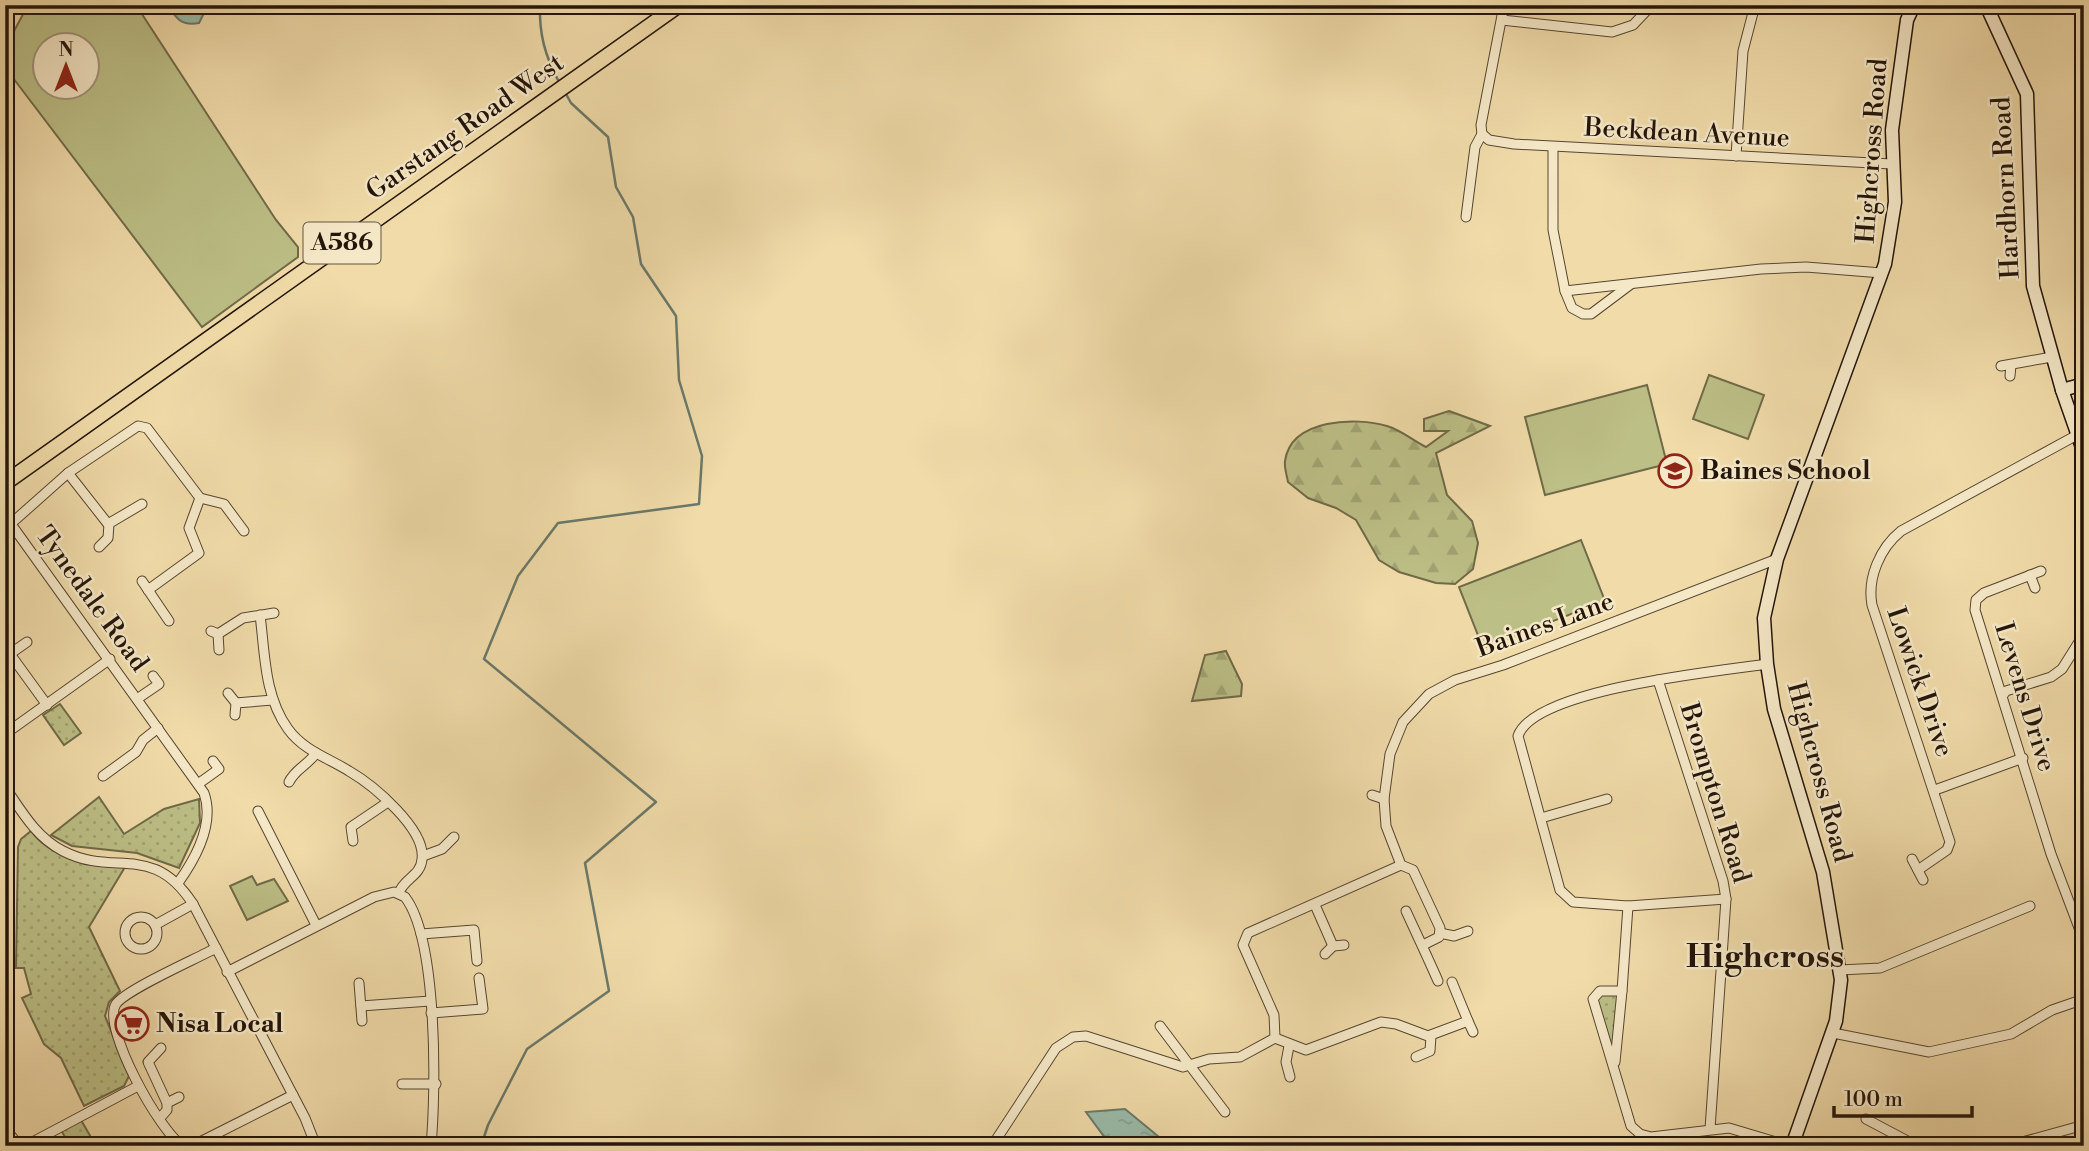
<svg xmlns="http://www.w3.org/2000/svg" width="2089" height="1151" font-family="'Libre Bodoni',serif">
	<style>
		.grass { fill: url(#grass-dots); stroke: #706a48; stroke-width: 2 }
		.forest { fill: url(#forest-firs); stroke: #706a48; stroke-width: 2 }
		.green { fill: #bcbf86; stroke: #706a48; stroke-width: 2; fill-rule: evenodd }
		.water { fill: url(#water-ripples); stroke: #6a7969; stroke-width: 2 }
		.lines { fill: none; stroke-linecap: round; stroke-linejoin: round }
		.stream { stroke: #6a7969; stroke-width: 2.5 }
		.street-casing { stroke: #564632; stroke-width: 11 }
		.secondary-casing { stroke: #23150a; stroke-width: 15 }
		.primary-casing { stroke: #23150a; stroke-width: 17 }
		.street { stroke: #f5e8c7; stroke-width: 9 }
		.secondary { stroke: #f5e8c7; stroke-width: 12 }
		.primary { stroke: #f0dba9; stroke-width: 14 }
		.labels { text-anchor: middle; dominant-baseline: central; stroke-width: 5; stroke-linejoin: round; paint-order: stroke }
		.shield { fill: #f5e8c7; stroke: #625443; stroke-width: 2 }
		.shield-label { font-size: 24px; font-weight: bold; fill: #23150a }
		.street-label { font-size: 26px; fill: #23150a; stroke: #f5e8c7 }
		.poi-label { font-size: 26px; font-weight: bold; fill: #23150a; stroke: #f5e8c7; text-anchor: start }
		.district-label { font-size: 33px; font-weight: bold; fill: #23150a; stroke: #f5e8c7 }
	</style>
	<defs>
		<pattern id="grass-dots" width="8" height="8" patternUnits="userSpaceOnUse" patternTransform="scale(1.75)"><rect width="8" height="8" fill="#bcbf86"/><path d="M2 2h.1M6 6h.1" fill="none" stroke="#a1a372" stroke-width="1.8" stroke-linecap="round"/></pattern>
		<pattern id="forest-firs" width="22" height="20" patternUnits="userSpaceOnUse" patternTransform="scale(1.75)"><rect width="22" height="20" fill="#bcbf86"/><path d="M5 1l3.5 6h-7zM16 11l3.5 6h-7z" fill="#a1a372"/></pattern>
		<pattern id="water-ripples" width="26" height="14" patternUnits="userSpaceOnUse" patternTransform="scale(1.75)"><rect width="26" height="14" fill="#9abba9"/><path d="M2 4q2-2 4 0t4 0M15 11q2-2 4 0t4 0" fill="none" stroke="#84a090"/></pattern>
	</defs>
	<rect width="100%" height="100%" fill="#f0dba9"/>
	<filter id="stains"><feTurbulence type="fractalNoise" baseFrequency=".00286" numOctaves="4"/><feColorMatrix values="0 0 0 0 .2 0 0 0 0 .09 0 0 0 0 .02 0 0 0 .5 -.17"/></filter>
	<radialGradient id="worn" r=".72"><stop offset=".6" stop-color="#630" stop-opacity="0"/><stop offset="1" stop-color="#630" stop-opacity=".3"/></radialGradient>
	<g class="grass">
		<polygon points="60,704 81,733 64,745 43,715"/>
		<polygon points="99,797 124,834 164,809 199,799 200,823 179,868 137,853 72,846 51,835"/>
		<path d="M31 831C53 861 91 863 125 867L89 927 120 991 109 1002 105 1016 129 1076 124 1086 84 1106 61 1058 44 1044 22 998 31 994 24 968H16L18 847 21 839Z"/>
		<polygon points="1622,991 1614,1063 1595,995"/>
		<polygon points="81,1120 96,1146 70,1146 61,1130"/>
	</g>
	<g class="forest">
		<path d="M1449 411 1490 426 1436 453 1447 495 1472 521 1478 543 1473 569 1455 584 1436 583 1399 572 1379 560 1356 520 1336 508 1308 498 1288 482C1287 476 1284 467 1285 461 1291 418 1357 417 1387 426 1401 430 1414 441 1426 447L1448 431H1424V419Z"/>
		<polygon points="1226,651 1242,684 1241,696 1192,701 1205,655"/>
	</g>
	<g class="green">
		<path d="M28 5H136L276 220 298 247V257L202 327 7 70 6 46ZM46 46H88V88H46Z"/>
		<polygon points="1709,375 1764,395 1748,439 1693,419"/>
		<polygon points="1647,385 1667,464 1545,495 1525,417"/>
		<polygon points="1581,540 1605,601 1483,648 1459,587"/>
		<polygon points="252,876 257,885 274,879 288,901 247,920 230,886"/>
	</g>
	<g class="water">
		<path d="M167 5H208L199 23C181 26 177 19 167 5Z"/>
		<polygon points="1125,1109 1170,1146 1111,1146 1086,1112"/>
	</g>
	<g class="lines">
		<g class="stream">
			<path d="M540 5C539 34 545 56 559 82"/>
			<polyline points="481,1146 488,1125 527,1049 609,991 585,863 656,802 484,659 518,576 558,523 699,504 702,456 679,380 676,316 641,264 633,217 616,187 608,137 571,103 566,94"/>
		</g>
		<defs>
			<g id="street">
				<polyline points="1502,20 1612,32 1633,25 1652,5"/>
				<polyline points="1482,134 1489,140 1514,144 1892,164"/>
				<polyline points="1482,134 1481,125 1504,5"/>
				<polyline points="1553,147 1553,230 1565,291 1761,269 1806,267 1882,273"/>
				<polyline points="1736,156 1743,51 1755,5"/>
				<polyline points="1466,217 1475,147 1482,134"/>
				<polyline points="1565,291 1572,308 1583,314 1591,314 1631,284"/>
				<polyline points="2001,366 2052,357"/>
				<polyline points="2010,376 2011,365"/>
				<polyline points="68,473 108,524 142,504"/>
				<polyline points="200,498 224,504 244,531"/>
				<path d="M11 524 204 793C215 824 196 858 178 883"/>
				<polyline points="5,529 68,473 138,426 147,428 200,498"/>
				<polyline points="99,547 108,538 109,524"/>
				<polyline points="2041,571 1984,593 1976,600 1975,610 2051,854 2084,941"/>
				<polyline points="2030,575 2035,588"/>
				<polyline points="142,581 169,621"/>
				<polyline points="148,590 199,553 189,528 200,498"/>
				<path d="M260 615C265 653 264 696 288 729 303 750 328 758 349 771 373 785 426 829 422 859 421 876 403 879 399 893"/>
				<polyline points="211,631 218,634 243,618 274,613"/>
				<polyline points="218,634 219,650"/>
				<polyline points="10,654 47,705"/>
				<polyline points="7,656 27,642"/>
				<polyline points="1658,680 1723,881 1726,899 1710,1129"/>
				<polyline points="228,693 236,703"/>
				<polyline points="2003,695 2006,691 2051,677 2062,669 2084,634"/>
				<polyline points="137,699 159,684 153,676"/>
				<polyline points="235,715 236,703 273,700"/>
				<polyline points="5,734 110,659"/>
				<polyline points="103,776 136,752 143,740 158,728"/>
				<path d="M289 782C295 769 308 765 316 753"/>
				<polyline points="198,784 219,769 213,761"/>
				<path d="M5 787C22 812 36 837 63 851 115 878 152 841 193 904L305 1118 316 1146"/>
				<polyline points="1935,790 2023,758"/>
				<polyline points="1372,795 1384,799"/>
				<polyline points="258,811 316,925"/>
				<polyline points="1541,818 1607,799"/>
				<polyline points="353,841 351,827 388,802"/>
				<polyline points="423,856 442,849 454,837"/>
				<polyline points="1912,859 1923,880"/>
				<polyline points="1401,865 1386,826 1384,799 1390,754 1403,722 1429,694 1455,680 1503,665 1777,559"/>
				<path d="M1918 870 1947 850 1950 842 1872 605C1867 578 1880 548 1901 531L2077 435"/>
				<path d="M1726 899 1628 906 1573 902 1560 890 1518 736C1534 689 1719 671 1767 664"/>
				<polyline points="1315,905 1333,946 1344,945"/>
				<polyline points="1628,906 1622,991 1600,991 1593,999 1631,1126 1640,1134 1651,1137 1729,1128 1789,1146"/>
				<path d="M1406 911C1417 935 1427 956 1438 981"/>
				<circle cx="141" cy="933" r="16"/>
				<polyline points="155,925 193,904"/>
				<polyline points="1440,933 1454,936 1468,931"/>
				<polyline points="421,934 474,930 477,961"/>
				<polyline points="1325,954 1333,946"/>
				<polyline points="1840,970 1880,968 2030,906"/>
				<path d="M227 972 374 897 394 892 405 897C438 940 436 1091 431 1146"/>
				<polyline points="359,983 362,1021"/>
				<polyline points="361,1006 430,1001"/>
				<polyline points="431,1013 483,1009 479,978"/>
				<polyline points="1468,1021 1473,1032"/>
				<polyline points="1160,1026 1225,1112"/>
				<polyline points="1833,1033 1929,1052 2011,1034 2052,1010 2084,999"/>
				<polyline points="1275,1038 1306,1050 1381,1022 1396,1024 1428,1036 1468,1021 1452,982"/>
				<polyline points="1289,1046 1286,1062 1290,1077"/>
				<polyline points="1416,1057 1430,1051 1431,1036"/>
				<polyline points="1615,1062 1622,991"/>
				<polyline points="402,1084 436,1084"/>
				<polyline points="167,1103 179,1097"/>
				<polyline points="160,1118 167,1110 167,1103 148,1062 161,1048"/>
				<polyline points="1866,1119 1917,1146"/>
				<polyline points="5,1128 19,1146"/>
				<polyline points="25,1146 138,1086"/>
				<path d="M183 1146C160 1133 101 1026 116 1004 127 989 196 959 216 948"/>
				<polyline points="192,1146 293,1095"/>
				<polyline points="992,1146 1056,1048 1073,1037 1086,1036 1183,1067 1209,1059 1240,1057 1275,1038 1274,1015 1243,945 1248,933 1401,865 1413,870 1440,928 1439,937 1425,944"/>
				<polyline points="2008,1146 2084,1125"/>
			</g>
			<g id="secondary">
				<polyline points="1986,5 2027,94 2033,286 2062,390 2084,453"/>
				<polyline points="2062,390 2084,384"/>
				<polyline points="1792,1146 1836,1021 1841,980 1823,872 1774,709 1767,664 1764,618 1777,559 1885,264 1895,202 1892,130 1907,20 1914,5"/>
			</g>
			<polyline id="primary" points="5,483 679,5"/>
		</defs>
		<use href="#street" class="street-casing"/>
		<use href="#secondary" class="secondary-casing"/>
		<use href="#primary" class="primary-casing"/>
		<use href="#street" class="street"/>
		<use href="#secondary" class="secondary"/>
		<use href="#primary" class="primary"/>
	</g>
	<defs>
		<symbol id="school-ring" viewBox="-11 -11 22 22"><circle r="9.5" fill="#f5e8c7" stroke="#8f2418" stroke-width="1.5"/><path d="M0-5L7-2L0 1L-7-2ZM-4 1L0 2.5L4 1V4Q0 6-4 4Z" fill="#8f2418"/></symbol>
		<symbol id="supermarket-ring" viewBox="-11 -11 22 22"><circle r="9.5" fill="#f5e8c7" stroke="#8f2418" stroke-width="1.5"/><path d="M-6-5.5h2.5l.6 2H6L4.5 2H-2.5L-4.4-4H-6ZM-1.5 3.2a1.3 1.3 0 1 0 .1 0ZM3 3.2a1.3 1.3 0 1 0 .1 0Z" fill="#8f2418"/></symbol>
	</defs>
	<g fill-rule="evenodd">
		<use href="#school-ring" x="1656" y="452" width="38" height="38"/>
		<use href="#supermarket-ring" x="113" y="1005" width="38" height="38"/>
	</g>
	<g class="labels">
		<rect class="shield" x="303.5" y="222.5" width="77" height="41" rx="5"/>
		<g class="shield-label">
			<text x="342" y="243">A586</text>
		</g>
		<g class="street-label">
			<text transform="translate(465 127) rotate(-35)">Garstang Road West</text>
			<text transform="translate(1687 133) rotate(3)">Beckdean Avenue</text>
			<text transform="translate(1872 151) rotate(-86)">Highcross Road</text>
			<text transform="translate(2006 188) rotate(-93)">Hardhorn Road</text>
			<text transform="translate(92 599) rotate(54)">Tynedale Road</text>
			<text transform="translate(1545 625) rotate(-20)">Baines Lane</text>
			<text transform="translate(1920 682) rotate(71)">Lowick Drive</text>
			<text transform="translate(2025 697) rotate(73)">Levens Drive</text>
			<text transform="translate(1819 772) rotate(75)">Highcross Road</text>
			<text transform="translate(1715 793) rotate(73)">Brompton Road</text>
		</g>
		<g class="poi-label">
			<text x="1700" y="471">Baines School</text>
			<text x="156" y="1024">Nisa Local</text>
		</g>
		<g class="district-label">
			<text x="1765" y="957">Highcross</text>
		</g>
	</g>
	<rect width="2089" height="1151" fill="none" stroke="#f0dba9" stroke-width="28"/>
	<rect x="7" y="7" width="2075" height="1137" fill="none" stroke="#23150a" stroke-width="3.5"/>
	<rect x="14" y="14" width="2061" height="1123" fill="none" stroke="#23150a" stroke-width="2"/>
	<g transform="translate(66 66)"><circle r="33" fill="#f5e8c7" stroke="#a1947b" stroke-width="2"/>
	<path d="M0-5L12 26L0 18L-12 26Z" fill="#8f2418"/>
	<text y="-10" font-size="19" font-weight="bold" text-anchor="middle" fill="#23150a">N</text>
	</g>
	<path d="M1834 1106v10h138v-10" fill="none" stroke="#23150a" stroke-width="3.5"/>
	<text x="1844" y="1106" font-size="21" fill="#23150a" stroke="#f5e8c7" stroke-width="5" paint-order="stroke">100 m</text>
	<rect width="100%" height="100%" filter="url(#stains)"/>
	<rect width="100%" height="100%" fill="url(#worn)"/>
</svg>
